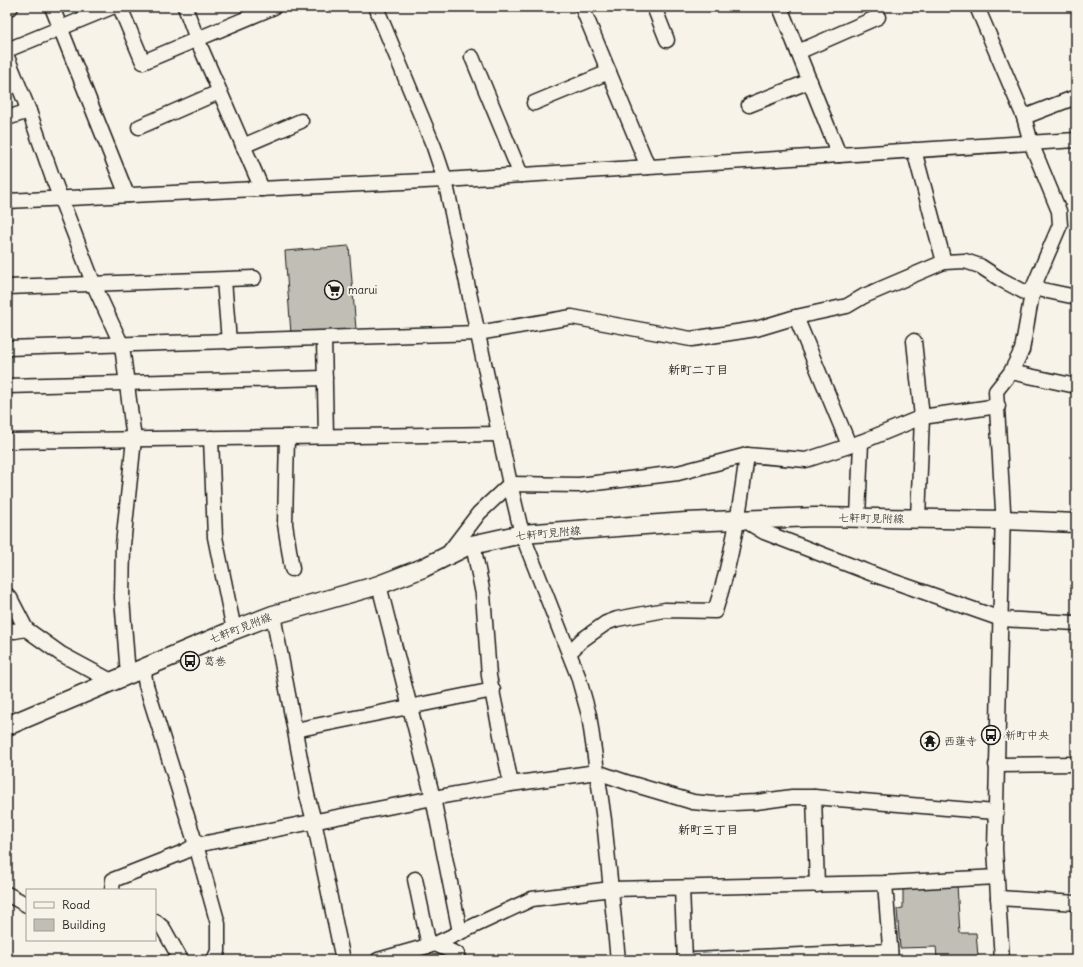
<svg xmlns="http://www.w3.org/2000/svg" width="1083" height="967" font-family="Delius,'Klee One',sans-serif">
	<style>
		.building { fill: #c0beb5; stroke: #1c1c1c }
		.lines { fill: none; stroke-linecap: round; stroke-linejoin: round }
		.minor-casing { stroke: #1c1c1c; stroke-width: 17 }
		.major-casing { stroke: #1c1c1c; stroke-width: 21 }
		.minor { stroke: #f7f3e8; stroke-width: 14 }
		.major { stroke: #f7f3e8; stroke-width: 18 }
		.labels { text-anchor: middle; dominant-baseline: central; stroke-width: 3.5; stroke-linejoin: round; paint-order: stroke }
		.poi-label { font-size: 11px; fill: #1c1c1c; stroke: #f7f3e8; text-anchor: start }
		.street-label { font-size: 11px; fill: #1c1c1c; stroke: #f7f3e8 }
		.neighbourhood-label { font-size: 12px; font-weight: bold; fill: #1c1c1c; stroke: #f7f3e8 }
	</style>
	<rect width="100%" height="100%" fill="#f7f3e8"/>
	<filter id="ink" filterUnits="userSpaceOnUse"><feTurbulence type="fractalNoise" baseFrequency=".025" numOctaves="2"/><feDisplacementMap in="SourceGraphic" scale="8" xChannelSelector="R" yChannelSelector="G"/><feConvolveMatrix kernelMatrix="1 2 1 2 8 2 1 2 1" color-interpolation-filters="sRGB"/></filter>
	<g filter="url(#ink)">
		<g class="building">
			<polygon points="349,246 356,329 291,334 285,251"/>
			<polygon points="957,885 960,933 976,933 978,956 937,958 936,947 900,948 897,909 903,908 903,888"/>
		</g>
		<g class="lines">
			<defs>
				<g id="minor">
					<polyline points="52,7 127,195"/>
					<polyline points="120,7 143,62 274,7"/>
					<polyline points="185,7 197,39 262,189"/>
					<polyline points="376,7 434,147 445,180 510,484 522,534 578,676 589,715 604,820 618,960"/>
					<polyline points="582,7 648,167"/>
					<polyline points="654,7 667,40"/>
					<polyline points="780,7 839,155"/>
					<polyline points="977,7 1024,117 1031,143 1059,211 1060,225 1033,288 1022,350 1011,372 996,391 1003,510 995,849 1002,960"/>
					<polyline points="7,9 11,7"/>
					<polyline points="7,50 112,7"/>
					<polyline points="798,52 878,17"/>
					<polyline points="7,57 29,111 52,176 94,285 122,346 134,439 123,545 122,598 128,675"/>
					<polyline points="472,57 521,175"/>
					<polyline points="534,103 609,72"/>
					<polyline points="749,105 810,81"/>
					<polyline points="1024,117 1076,97"/>
					<polyline points="7,118 29,111"/>
					<polyline points="139,127 219,92"/>
					<polyline points="243,146 301,121"/>
					<polyline points="914,150 944,262"/>
					<polyline points="7,201 445,180 1076,140"/>
					<polyline points="224,280 229,342"/>
					<polyline points="7,287 254,278"/>
					<polyline points="1033,288 1076,297"/>
					<polyline points="796,317 849,445"/>
					<polyline points="324,339 326,436"/>
					<polyline points="914,341 922,417 918,519"/>
					<polyline points="7,348 478,333 572,317 691,339 756,329 796,317 847,306 864,296 944,262 965,261 980,266 1000,279 1032,296"/>
					<polyline points="1011,372 1076,386"/>
					<polyline points="7,386 325,378"/>
					<polyline points="287,437 285,524 292,569"/>
					<polyline points="211,438 215,537 234,630"/>
					<polyline points="7,441 499,434"/>
					<polyline points="858,518 861,442"/>
					<polyline points="744,520 764,532 878,576 1001,619 1076,623"/>
					<polyline points="473,545 483,594 489,676 511,784"/>
					<polyline points="447,555 479,513 510,484 579,485 678,473 747,455 806,460 861,442 922,417 998,406"/>
					<polyline points="379,585 433,798 460,932"/>
					<polyline points="7,595 10,598 26,629 61,654 113,682"/>
					<polyline points="273,615 307,795 314,821 343,960"/>
					<polyline points="7,630 15,631 26,629"/>
					<path d="M569 653 582 640 606 623 617 619 665 610 715 611C732 560 740 508 747 455"/>
					<polyline points="143,668 146,685 196,845 218,924 218,951 214,960"/>
					<polyline points="295,730 493,690"/>
					<polyline points="996,765 1076,764"/>
					<polyline points="814,797 817,885"/>
					<polyline points="415,879 429,946"/>
					<polyline points="885,883 891,960"/>
					<polyline points="682,888 685,960"/>
					<polyline points="112,890 113,880 184,852 196,845 433,798 511,784 597,772 629,783 693,802 713,804 756,802 792,797 814,797 995,812"/>
					<polyline points="7,894 27,905"/>
					<polyline points="998,898 1076,903"/>
					<polyline points="155,921 163,928 181,960"/>
					<polyline points="435,944 457,954 458,960"/>
					<polyline points="378,960 435,944 532,899 611,889 885,883 997,877"/>
					<polyline points="694,960 890,951"/>
				</g>
				<polyline id="major" points="7,726 229,632 273,615 379,585 423,568 467,546 522,534 686,522 815,517 1003,520 1076,523"/>
			</defs>
			<use href="#minor" class="minor-casing"/>
			<use href="#major" class="major-casing"/>
			<use href="#minor" class="minor"/>
			<use href="#major" class="major"/>
		</g>
	</g>
	<defs>
		<symbol id="supermarket-ring" viewBox="-11 -11 22 22"><circle r="9.5" fill="#f7f3e8" stroke="#1c1c1c" stroke-width="1.5"/><path d="M-6-5.5h2.5l.6 2H6L4.5 2H-2.5L-4.4-4H-6ZM-1.5 3.2a1.3 1.3 0 1 0 .1 0ZM3 3.2a1.3 1.3 0 1 0 .1 0Z" fill="#1c1c1c"/></symbol>
		<symbol id="bus-ring" viewBox="-11 -11 22 22"><circle r="9.5" fill="#f7f3e8" stroke="#1c1c1c" stroke-width="1.5"/><path d="M-5-6H5V4H4V6H2V4H-2V6H-4V4H-5ZM-3.5-4V0h7V-4ZM-3.5 1.2v1.5H-2V1.2ZM2 1.2v1.5H3.5V1.2Z" fill="#1c1c1c"/></symbol>
		<symbol id="temple-ring" viewBox="-11 -11 22 22"><circle r="9.5" fill="#f7f3e8" stroke="#1c1c1c" stroke-width="1.5"/><path d="M0-6L5-2H3V0L6.5 2.5H4V6H1.5V3h-3V6H-4V2.5H-6.5L-3 0V-2H-5Z" fill="#1c1c1c"/></symbol>
	</defs>
	<g fill-rule="evenodd">
		<use href="#supermarket-ring" x="323" y="279" width="22" height="22"/>
		<use href="#bus-ring" x="179" y="650" width="22" height="22"/>
		<use href="#bus-ring" x="980" y="724" width="22" height="22"/>
		<use href="#temple-ring" x="919" y="730" width="22" height="22"/>
	</g>
	<g class="labels">
		<g class="poi-label">
			<text x="348" y="290">marui</text>
			<text x="204" y="661">葛巻</text>
			<text x="1005" y="735">新町中央</text>
			<text x="944" y="741">西蓮寺</text>
		</g>
		<g class="street-label">
			<text transform="translate(871 518) rotate(1)">七軒町見附線</text>
			<text transform="translate(548 533) rotate(-5)">七軒町見附線</text>
			<text transform="translate(240 628) rotate(-21)">七軒町見附線</text>
		</g>
		<g class="neighbourhood-label">
			<text x="698" y="369">新町二丁目</text>
			<text x="708" y="829">新町三丁目</text>
		</g>
	</g>
	<rect width="1083" height="967" fill="none" stroke="#f7f3e8" stroke-width="24"/>
	<rect x="12" y="12" width="1059" height="943" fill="none" stroke="#1c1c1c" stroke-width="1.5" filter="url(#ink)"/>
	<rect x="26" y="889" width="130" height="52" fill="#f7f3e8" stroke="#9f9d96"/>
	<rect x="34" y="902" width="20" height="6" fill="#f7f3e8" stroke="#9f9d96"/>
	<text x="62" y="909" font-size="12" fill="#1c1c1c">Road</text>
	<rect x="34" y="919" width="20" height="12" fill="#c0beb5" stroke="#9f9d96"/>
	<text x="62" y="929" font-size="12" fill="#1c1c1c">Building</text>
</svg>
